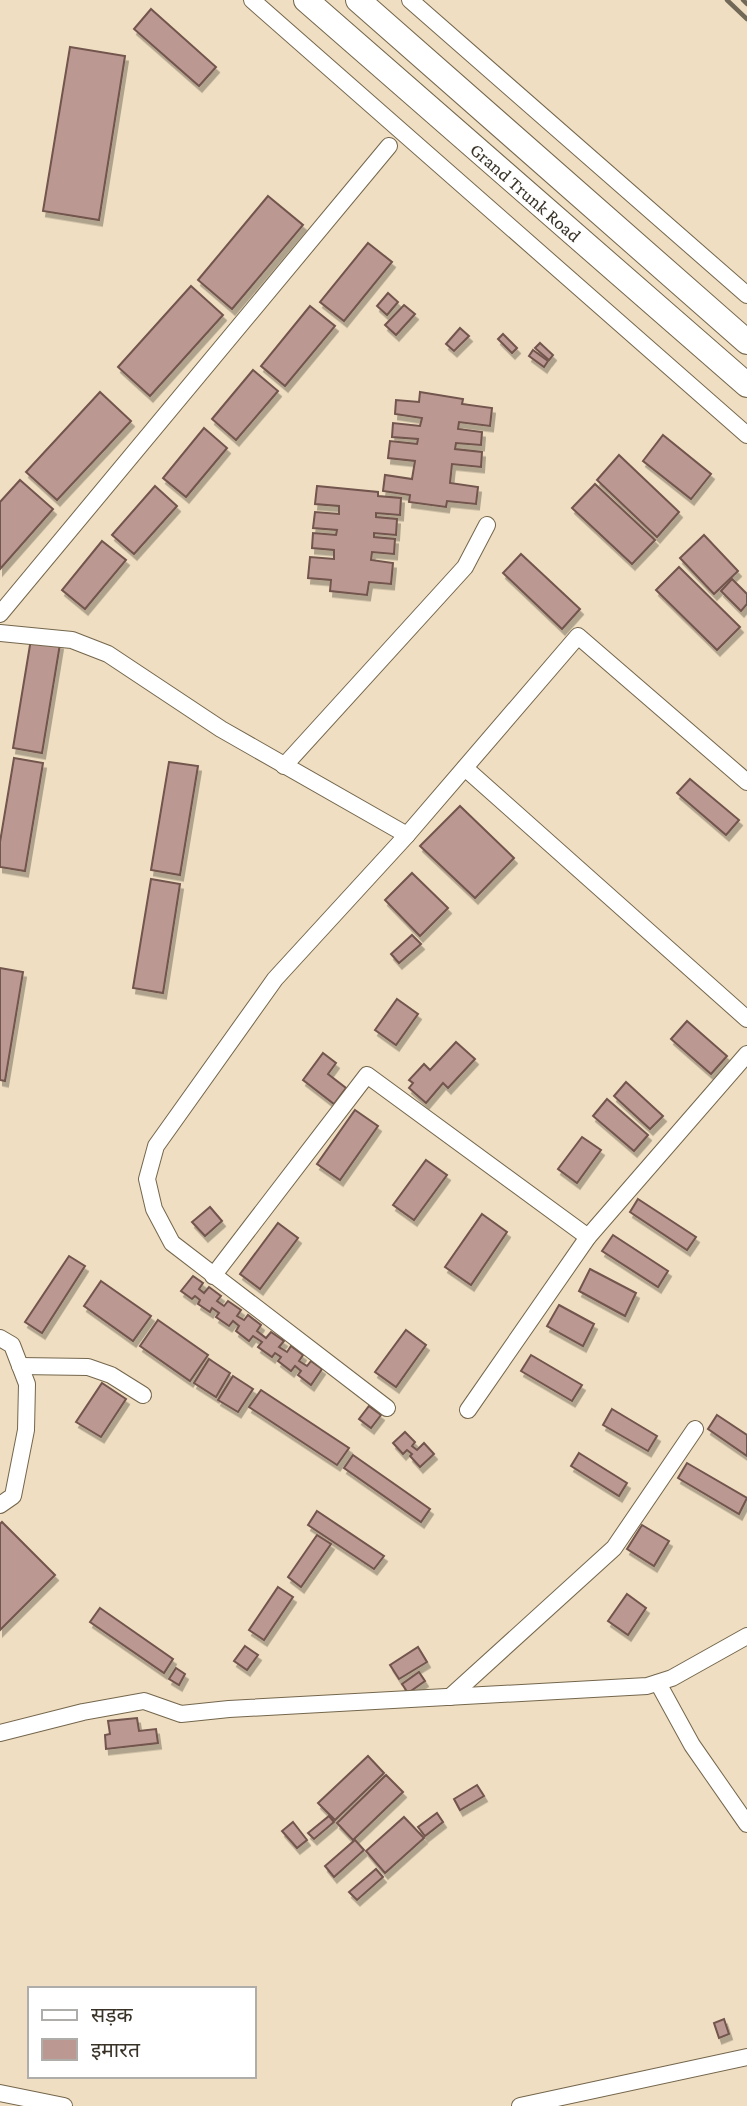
<svg xmlns="http://www.w3.org/2000/svg" width="747" height="2106" font-family="'Crimson Pro','Noto Sans Devanagari',serif">
	<style>
		.building { fill: #bb9992; stroke: #72544d; stroke-width: 2; filter: url(#shadow) }
		.lines { fill: none; stroke-linecap: round; stroke-linejoin: round }
		.minor-casing { stroke: #74664c; stroke-width: 18 }
		.highway-casing { stroke: #74664c; stroke-width: 26 }
		.minor { stroke: #fff; stroke-width: 16 }
		.highway { stroke: #fff; stroke-width: 24 }
		.rail { stroke: #716857; stroke-width: 4.5 }
		.labels { text-anchor: middle; dominant-baseline: central; stroke-width: 5; stroke-linejoin: round; paint-order: stroke }
		.street-label { font-size: 19px; fill: #383227; stroke: #fff }
	</style>
	<defs>
		<filter id="shadow"><feDropShadow dx="3" dy="5.5" stdDeviation="0" flood-color="#0004"/></filter>
	</defs>
	<rect width="100%" height="100%" fill="#efdec1"/>
	<g class="building">
		<polygon points="151,9 216,67 199,86 134,29"/>
		<polygon points="70,47 125,56 99,220 43,211"/>
		<polygon points="268,196 303,225 232,309 198,280"/>
		<polygon points="368,243 392,262 344,321 320,302"/>
		<polygon points="191,286 223,315 150,396 118,367"/>
		<polygon points="388,293 398,302 387,315 377,306"/>
		<polygon points="404,305 415,314 396,335 385,325"/>
		<polygon points="310,306 335,326 285,386 261,366"/>
		<polygon points="460,328 469,336 454,351 446,344"/>
		<polygon points="503,334 517,348 512,353 498,339"/>
		<polygon points="540,343 553,355 549,360 535,348"/>
		<polygon points="533,350 548,361 544,367 529,356"/>
		<polygon points="253,370 278,391 236,440 212,419"/>
		<polygon points="100,392 131,421 57,500 26,472"/>
		<polygon points="420,392 463,399 462,404 492,408 490,426 459,422 458,429 482,432 481,445 456,443 455,449 482,452 481,467 452,464 450,483 478,487 476,504 447,501 446,507 409,502 410,495 383,491 385,475 412,479 415,461 388,458 390,441 417,444 418,439 392,437 393,423 420,426 422,418 395,414 396,400 419,402"/>
		<polygon points="204,428 227,448 186,497 163,478"/>
		<polygon points="663,435 711,474 691,499 643,461"/>
		<polygon points="619,455 679,512 657,537 597,480"/>
		<polygon points="20,480 53,509 0,569 0,502"/>
		<polygon points="595,484 655,540 632,564 572,508"/>
		<polygon points="155,486 177,506 134,554 112,535"/>
		<polygon points="317,486 378,492 378,496 401,498 400,515 376,513 376,517 397,519 396,535 374,533 374,537 395,539 394,554 372,552 371,560 393,563 391,584 369,582 367,595 330,591 331,580 308,578 310,557 334,559 334,550 312,548 313,533 336,535 337,530 313,528 315,512 339,514 339,506 315,504"/>
		<polygon points="704,535 738,571 714,594 680,558"/>
		<polygon points="102,541 126,560 85,609 62,590"/>
		<polygon points="521,554 580,609 562,629 503,573"/>
		<polygon points="679,567 740,627 717,650 656,590"/>
		<polygon points="732,579 747,594 747,604 741,611 721,591"/>
		<polygon points="31,639 60,644 42,753 13,748"/>
		<polygon points="14,758 43,763 25,871 0,867 0,842"/>
		<polygon points="169,762 198,766 180,875 151,870"/>
		<polygon points="690,779 739,820 726,835 677,793"/>
		<polygon points="460,806 514,858 475,898 420,846"/>
		<polygon points="412,873 448,908 420,936 385,900"/>
		<polygon points="151,879 180,884 163,993 133,988"/>
		<polygon points="412,935 421,944 399,963 391,954"/>
		<polygon points="0,968 23,972 5,1081 0,1080"/>
		<polygon points="397,999 418,1014 396,1045 375,1030"/>
		<polygon points="687,1021 727,1056 711,1074 671,1039"/>
		<polygon points="456,1042 475,1059 448,1088 443,1083 426,1103 409,1088 413,1083 409,1080 424,1064 430,1070"/>
		<polygon points="323,1053 336,1063 328,1074 346,1088 334,1104 303,1080"/>
		<polygon points="626,1082 663,1116 650,1129 614,1096"/>
		<polygon points="607,1099 648,1135 634,1151 593,1116"/>
		<polygon points="355,1110 378,1126 340,1180 317,1164"/>
		<polygon points="582,1137 601,1150 577,1183 558,1169"/>
		<polygon points="426,1160 447,1175 414,1220 393,1205"/>
		<polygon points="638,1199 696,1237 687,1250 630,1212"/>
		<polygon points="210,1207 222,1221 205,1236 192,1222"/>
		<polygon points="482,1214 507,1232 471,1285 445,1267"/>
		<polygon points="278,1223 298,1238 260,1289 240,1274"/>
		<polygon points="613,1235 668,1271 658,1287 602,1251"/>
		<polygon points="69,1256 85,1266 42,1333 25,1322"/>
		<polygon points="590,1269 636,1293 625,1316 579,1291"/>
		<polygon points="193,1276 203,1283 199,1289 204,1293 209,1287 221,1296 217,1301 224,1306 228,1301 241,1310 237,1316 244,1320 248,1315 261,1325 257,1331 266,1338 271,1332 284,1341 279,1347 287,1352 291,1346 303,1355 299,1361 307,1366 311,1361 322,1369 311,1385 298,1375 301,1371 295,1366 291,1371 278,1361 281,1357 275,1353 272,1357 258,1347 262,1342 253,1336 249,1341 236,1331 239,1326 233,1321 229,1326 216,1317 219,1313 212,1308 210,1312 198,1304 200,1300 195,1296 192,1299 181,1291"/>
		<polygon points="101,1281 151,1316 133,1341 84,1306"/>
		<polygon points="559,1305 594,1324 583,1346 547,1326"/>
		<polygon points="158,1320 208,1355 190,1381 140,1346"/>
		<polygon points="406,1330 426,1345 396,1387 375,1372"/>
		<polygon points="531,1355 582,1385 572,1401 521,1371"/>
		<polygon points="209,1359 230,1373 216,1397 194,1383"/>
		<polygon points="233,1376 253,1389 238,1412 218,1400"/>
		<polygon points="102,1383 126,1399 101,1437 76,1422"/>
		<polygon points="261,1390 349,1448 337,1465 249,1407"/>
		<polygon points="369,1406 381,1415 371,1428 359,1419"/>
		<polygon points="612,1409 657,1436 648,1451 603,1425"/>
		<polygon points="717,1415 747,1435 747,1456 708,1429"/>
		<polygon points="405,1432 415,1442 412,1446 417,1450 424,1443 434,1454 420,1467 410,1456 412,1454 407,1450 403,1454 393,1443"/>
		<polygon points="579,1453 627,1483 619,1496 571,1466"/>
		<polygon points="353,1455 430,1509 421,1522 344,1468"/>
		<polygon points="687,1463 747,1498 739,1514 678,1478"/>
		<polygon points="317,1511 384,1556 374,1569 308,1525"/>
		<polygon points="2,1522 55,1575 0,1630 0,1524"/>
		<polygon points="642,1525 669,1541 654,1566 627,1549"/>
		<polygon points="317,1535 331,1544 301,1587 288,1577"/>
		<polygon points="278,1587 293,1597 264,1640 249,1630"/>
		<polygon points="627,1594 646,1608 628,1635 608,1621"/>
		<polygon points="100,1608 173,1659 164,1673 90,1622"/>
		<polygon points="245,1646 258,1655 247,1670 234,1661"/>
		<polygon points="418,1647 427,1662 399,1679 390,1665"/>
		<polygon points="176,1668 185,1674 179,1685 169,1679"/>
		<polygon points="419,1672 425,1681 408,1693 402,1684"/>
		<polygon points="137,1718 139,1731 156,1729 158,1743 106,1749 105,1735 110,1734 108,1721"/>
		<polygon points="368,1756 384,1773 335,1820 318,1803"/>
		<polygon points="386,1775 403,1792 353,1840 337,1823"/>
		<polygon points="477,1785 484,1796 460,1810 454,1799"/>
		<polygon points="437,1813 443,1822 425,1836 418,1827"/>
		<polygon points="329,1816 334,1822 314,1839 308,1833"/>
		<polygon points="404,1817 424,1838 385,1873 366,1851"/>
		<polygon points="293,1822 307,1840 297,1848 282,1831"/>
		<polygon points="355,1840 364,1850 334,1877 325,1866"/>
		<polygon points="376,1869 383,1877 357,1900 349,1892"/>
		<polygon points="724,2019 729,2034 719,2038 714,2023"/>
	</g>
	<g class="lines">
		<defs>
			<g id="minor">
				<polyline points="252,0 747,435"/>
				<polyline points="410,0 747,295"/>
				<polyline points="0,614 389,146"/>
				<polyline points="0,633 72,640 108,654 221,729 407,835"/>
				<polyline points="284,766 465,567 487,525"/>
				<polyline points="465,768 747,1019"/>
				<polyline points="213,1276 367,1075 588,1237"/>
				<polyline points="0,1338 12,1345 27,1384 26,1430 13,1496 0,1505"/>
				<polyline points="20,1366 88,1367 111,1375 143,1395"/>
				<polyline points="387,1408 172,1243 154,1209 147,1179 156,1146 275,979 407,835 578,636 747,782"/>
				<polyline points="468,1410 588,1237 747,1054"/>
				<polyline points="658,1683 692,1745 747,1824"/>
				<polyline points="450,1697 614,1548 695,1429"/>
				<polyline points="0,1733 83,1712 144,1701 181,1714 229,1709 647,1686 672,1678 747,1636"/>
				<polyline points="0,2093 64,2106"/>
				<polyline points="520,2106 747,2057"/>
			</g>
			<g id="highway">
				<path id="s1" d="M306 0 747 385"/>
				<polyline points="358,0 747,342"/>
			</g>
		</defs>
		<use href="#minor" class="minor-casing"/>
		<use href="#highway" class="highway-casing"/>
		<use href="#minor" class="minor"/>
		<use href="#highway" class="highway"/>
		<g class="rail">
			<polyline points="727,0 747,19"/>
			<polyline points="743,0 747,4"/>
		</g>
	</g>
	<g class="labels">
		<g class="street-label">
			<text stroke="none"><textPath href="#s1" startOffset="292">Grand Trunk Road</textPath></text>
		</g>
	</g>
	<rect x="28" y="1987" width="228" height="91" fill="#ffffff" stroke="#afada9" stroke-width="2"/>
	<rect x="42" y="2010" width="35" height="10" fill="#ffffff" stroke="#afada9" stroke-width="2"/>
	<text x="91" y="2022" font-size="21" fill="#383227">सड़क</text>
	<rect x="42" y="2039" width="35" height="21" fill="#bb9992" stroke="#afada9" stroke-width="2"/>
	<text x="91" y="2057" font-size="21" fill="#383227">इमारत</text>
</svg>
